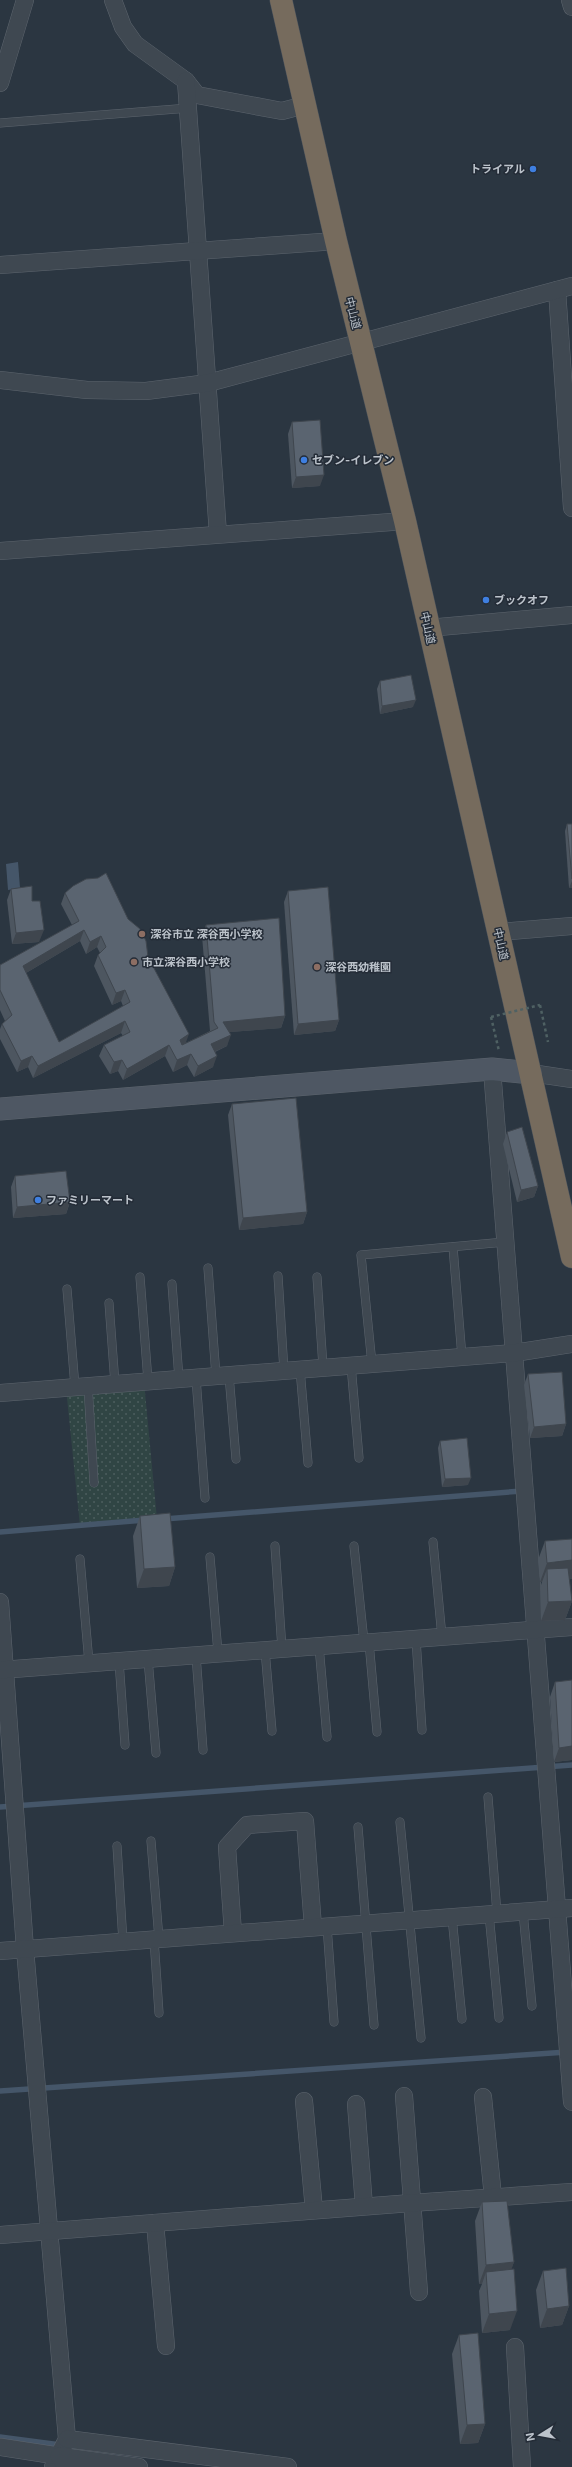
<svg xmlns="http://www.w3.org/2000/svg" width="572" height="2467" font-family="Inter,'Noto Sans JP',sans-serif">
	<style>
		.grass { fill: url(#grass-dots) }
		.water { fill: #455669 }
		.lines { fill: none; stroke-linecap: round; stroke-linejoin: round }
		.stream { stroke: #455669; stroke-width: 5.5 }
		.lane-casing { stroke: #5d656e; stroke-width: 9 }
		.street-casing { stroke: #5d656e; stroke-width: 18 }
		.secondary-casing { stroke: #5d656e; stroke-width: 23 }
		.highway-casing { stroke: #4a525b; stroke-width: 23 }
		.path { stroke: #4f6163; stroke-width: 2.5; stroke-dasharray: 3 3; stroke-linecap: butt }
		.lane { stroke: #3f4851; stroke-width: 8 }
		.street { stroke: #3f4851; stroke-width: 17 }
		.secondary { stroke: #4e5763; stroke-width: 22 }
		.highway { stroke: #766b5d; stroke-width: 22 }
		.path-bridge { stroke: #4f6163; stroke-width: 2.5; stroke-dasharray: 3 3; stroke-linecap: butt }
		.wall { fill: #4d5660; fill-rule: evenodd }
		.shaded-wall { fill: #3f464e }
		.building { fill: #5a6470; stroke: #3f464e; fill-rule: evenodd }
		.shop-dot { fill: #3f7fe0; stroke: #242c37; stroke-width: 1.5 }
		.education-dot { fill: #8d6e63; stroke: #242c37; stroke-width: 1.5 }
		.labels { text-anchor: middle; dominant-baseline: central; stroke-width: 3; stroke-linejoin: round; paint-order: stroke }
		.poi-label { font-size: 11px; font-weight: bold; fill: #bcc3cb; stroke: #242c37; text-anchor: start }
		.street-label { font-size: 11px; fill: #bcc3cb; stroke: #242c37 }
	</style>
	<defs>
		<pattern id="grass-dots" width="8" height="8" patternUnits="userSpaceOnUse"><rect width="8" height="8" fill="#304544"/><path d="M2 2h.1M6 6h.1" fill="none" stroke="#4c5e5e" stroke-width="1.8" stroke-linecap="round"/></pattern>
	</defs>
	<rect width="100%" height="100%" fill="#2b3641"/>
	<polygon class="grass" points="144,1382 157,1519 80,1526 66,1388"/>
	<polygon class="water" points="18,862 20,888 8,890 6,864"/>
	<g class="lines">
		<g class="stream">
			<polyline points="164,1519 522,1491"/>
			<polyline points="0,1532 145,1520"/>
			<polyline points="0,1807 572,1765"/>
			<polyline points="0,2091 567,2052"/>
			<polyline points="0,2437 61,2445"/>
		</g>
		<defs>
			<g id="lane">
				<polyline points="0,123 189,108"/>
				<polyline points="453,1247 462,1357"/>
				<polyline points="208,1268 216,1376"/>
				<polyline points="278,1276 284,1371"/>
				<polyline points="140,1277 148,1381"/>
				<polyline points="317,1277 323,1367"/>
				<polyline points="172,1284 179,1379"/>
				<polyline points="67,1289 75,1387"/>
				<polyline points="109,1303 115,1384"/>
				<polyline points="372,1364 361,1255 505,1242"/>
				<polyline points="351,1365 359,1458"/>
				<polyline points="300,1369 308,1463"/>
				<polyline points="229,1375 236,1459"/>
				<polyline points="196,1378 205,1498"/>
				<polyline points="88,1386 94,1483"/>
				<polyline points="433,1542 442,1637"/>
				<polyline points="275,1546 282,1649"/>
				<polyline points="354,1546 364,1642"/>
				<polyline points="210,1557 218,1653"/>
				<polyline points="80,1559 89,1663"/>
				<polyline points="416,1639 422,1730"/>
				<polyline points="369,1642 377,1732"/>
				<polyline points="319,1646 327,1737"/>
				<polyline points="265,1650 272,1731"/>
				<polyline points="196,1655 203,1750"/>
				<polyline points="148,1659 156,1753"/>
				<polyline points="119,1661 125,1745"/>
				<polyline points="488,1797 497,1914"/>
				<polyline points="400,1822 421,2038"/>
				<polyline points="358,1827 374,2025"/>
				<polyline points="151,1841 159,1939"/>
				<polyline points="117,1846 123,1942"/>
				<polyline points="523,1912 532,2006"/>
				<polyline points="489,1914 499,2018"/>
				<polyline points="452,1917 462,2019"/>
				<polyline points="327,1926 334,2022"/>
				<polyline points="154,1939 159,2013"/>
			</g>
			<g id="street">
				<polyline points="113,0 123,27 135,44 186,81 197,95 282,111 305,105"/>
				<polyline points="570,0 572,7"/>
				<polyline points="186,81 218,534"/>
				<polyline points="0,83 25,0"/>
				<polyline points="0,265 336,241"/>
				<polyline points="557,290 572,508"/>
				<polyline points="0,380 87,390 146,391 208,383 572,286"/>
				<polyline points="0,551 405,521"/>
				<polyline points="428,628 572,615"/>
				<polyline points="498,932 572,926"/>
				<polyline points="492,1069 572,2102"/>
				<polyline points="531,1073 572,1079"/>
				<polyline points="0,1393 514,1353 572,1344"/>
				<polyline points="0,1602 25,1949 67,2439 53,2467"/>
				<polyline points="0,1670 572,1627"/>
				<polyline points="233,1933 227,1847 247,1825 305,1821 313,1927"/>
				<polyline points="0,1951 572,1908"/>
				<polyline points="404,2096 419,2292"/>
				<polyline points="483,2097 493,2197"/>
				<polyline points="304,2101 314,2210"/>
				<polyline points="356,2104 364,2206"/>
				<polyline points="155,2223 166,2346"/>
				<polyline points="0,2235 411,2203 572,2192"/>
				<polyline points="515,2347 522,2467"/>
				<polyline points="67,2439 288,2467"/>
				<polyline points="0,2447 59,2456"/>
				<polyline points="67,2467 59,2456 139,2467"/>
			</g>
			<polyline id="secondary" points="0,1109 492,1069 531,1073"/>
			<polyline id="highway" points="281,0 336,241 405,521 572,1257"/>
		</defs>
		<use href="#lane" class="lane-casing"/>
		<use href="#street" class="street-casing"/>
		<use href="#secondary" class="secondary-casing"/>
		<use href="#highway" class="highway-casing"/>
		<g class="path">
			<polyline points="540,1005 548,1042"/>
			<polyline points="491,1017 499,1051"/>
		</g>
		<use href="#lane" class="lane"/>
		<use href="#street" class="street"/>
		<use href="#secondary" class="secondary"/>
		<use href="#highway" class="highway"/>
		<polyline class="path-bridge" points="491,1017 540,1005"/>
	</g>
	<g class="wall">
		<polygon points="292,422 320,486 292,488 288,434"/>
		<polygon points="380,681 413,707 380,714 377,689"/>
		<polygon points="567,824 572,824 572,888 569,888 565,831"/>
		<polygon points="11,889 32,901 39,942 12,944 7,900"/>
		<polygon points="288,891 339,1020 335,1031 294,1035 284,902"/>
		<path d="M65 893 128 919 148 957 186 1043 210 1031 202 936 206 925 285 1016 281 1028 229 1032 227 1046 215 1052 213 1067 194 1077 187 1065 173 1072 165 1056 123 1080 118 1071 110 1074 99 1056 104 1045 123 1036 121 1033 33 1078 28 1067 17 1072 0 1039V1029L2 1024 5 1021 0 1010V965L72 925 61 904ZM80 941 86 954 97 947 100 953 98 955 94 966 112 1005 121 1001 123 1006 59 1042 26 973Z"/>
		<polygon points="232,1104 307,1212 303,1224 239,1230 228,1115"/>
		<polygon points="507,1132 538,1186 534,1197 517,1202 503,1144"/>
		<polygon points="15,1176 70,1202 66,1214 13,1218 11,1187"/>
		<polygon points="528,1374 566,1424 562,1436 530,1438 524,1385"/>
		<polygon points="440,1441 468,1485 442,1487 438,1448"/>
		<polygon points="140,1516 175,1567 169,1586 137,1588 133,1536"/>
		<polygon points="545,1541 572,1601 565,1620 541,1621 540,1588 542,1582 540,1582 538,1560"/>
		<polygon points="555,1682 572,1760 554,1762 550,1697"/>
		<polygon points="482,2202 514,2262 511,2269 510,2330 482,2333 479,2291 482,2284 479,2284 475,2221"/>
		<polygon points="543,2271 569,2306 562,2325 540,2328 536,2290"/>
		<polygon points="459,2335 485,2424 478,2443 460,2444 452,2354"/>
	</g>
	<g class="shaded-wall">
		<polygon points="324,475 320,486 292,488 296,477"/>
		<polygon points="416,700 413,707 380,714 382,706"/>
		<polygon points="572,881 572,888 569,888"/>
		<polygon points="44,930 39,942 12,944 16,933"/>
		<polygon points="84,930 80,941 19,977 23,966"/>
		<polygon points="101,936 97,947 86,954 90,942"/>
		<polygon points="125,990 121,1001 112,1005 116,993"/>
		<polygon points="285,1016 281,1028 219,1033 223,1022"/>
		<polygon points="339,1020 335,1031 294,1035 298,1024"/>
		<polygon points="125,1021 121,1033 33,1078 38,1066"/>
		<polygon points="189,1034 185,1045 175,1051 180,1040"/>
		<polygon points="231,1035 227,1046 207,1055 211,1044"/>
		<polygon points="169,1045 165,1056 123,1080 127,1069"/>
		<polygon points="191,1054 187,1065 173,1072 177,1060"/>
		<polygon points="32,1056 28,1067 17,1072 21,1061"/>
		<polygon points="217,1056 213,1067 194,1077 198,1066"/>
		<polygon points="122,1060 118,1071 110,1074 114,1062"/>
		<polygon points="538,1186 534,1197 517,1202 521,1190"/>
		<polygon points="70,1202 66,1214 13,1218 17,1207"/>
		<polygon points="307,1212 303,1224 239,1230 243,1218"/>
		<polygon points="566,1424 562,1436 530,1438 534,1427"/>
		<polygon points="471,1478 468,1485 442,1487 445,1479"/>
		<polygon points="572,1560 572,1579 548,1581 547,1569 542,1582 540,1582 547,1563"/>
		<polygon points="175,1567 169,1586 137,1588 144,1569"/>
		<polygon points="572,1601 565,1620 541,1621 548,1602"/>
		<polygon points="572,1746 572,1760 554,1762 559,1748"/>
		<polygon points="514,2262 507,2282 486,2272 482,2284 479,2284 486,2265"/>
		<polygon points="569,2306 562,2325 540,2328 547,2309"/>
		<polygon points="517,2311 510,2330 482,2333 489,2314"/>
		<polygon points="485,2424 478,2443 460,2444 467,2425"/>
	</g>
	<g class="building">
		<polygon points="320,420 324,475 296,477 292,422"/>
		<polygon points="411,675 416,700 382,706 380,681"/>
		<polygon points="567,824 572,824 572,879"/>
		<path d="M106 873 128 919 140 929 146 941 148 957 189 1034 180 1040 182 1045 218 1028 214 1022 206 925 279 918 285 1016 223 1022 231 1035 211 1044 217 1056 198 1066 191 1054 177 1060 169 1045 127 1069 122 1060 114 1062 104 1045 130 1032 125 1021 38 1066 32 1056 21 1061 2 1024 12 1015 0 990V965L79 921 65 893 73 886 86 879 98 878ZM84 930 90 942 101 936 106 947 98 955 116 993 125 990 130 1002 59 1042 23 966Z"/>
		<polygon points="32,886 32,901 40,901 44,930 16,933 11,889"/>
		<polygon points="328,887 339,1020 298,1024 288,891"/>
		<polygon points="296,1098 307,1212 243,1218 232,1104"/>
		<polygon points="522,1127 538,1186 521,1190 507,1132"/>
		<polygon points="66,1171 70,1202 17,1207 15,1176"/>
		<polygon points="562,1372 566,1424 534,1427 528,1374"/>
		<polygon points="467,1438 471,1478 445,1479 440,1441"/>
		<polygon points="170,1513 175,1567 144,1569 140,1516"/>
		<polygon points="572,1539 572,1560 547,1563 545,1541"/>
		<polygon points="568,1568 572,1601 548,1602 547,1569"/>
		<polygon points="572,1680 572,1746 559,1748 555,1682"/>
		<polygon points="507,2201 514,2262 486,2265 482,2202"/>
		<polygon points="566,2268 569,2306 547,2309 543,2271"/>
		<polygon points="514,2269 517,2311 489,2314 486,2272"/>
		<polygon points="478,2333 485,2424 467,2425 459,2335"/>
	</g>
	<g class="shop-dot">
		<circle cx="533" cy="169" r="4"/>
		<circle cx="304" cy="460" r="4"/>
		<circle cx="486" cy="600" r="4"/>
		<circle cx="38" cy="1200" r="4"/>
	</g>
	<g class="education-dot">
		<circle cx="142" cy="934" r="4"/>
		<circle cx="134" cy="962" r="4"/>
		<circle cx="317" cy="967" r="4"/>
	</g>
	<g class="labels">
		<g class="poi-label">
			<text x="525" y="169" text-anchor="end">トライアル</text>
			<text x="312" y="460">セブン-イレブン</text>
			<text x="494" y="600">ブックオフ</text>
			<text x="150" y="934">深谷市立 深谷西小学校</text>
			<text x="142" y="962">市立深谷西小学校</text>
			<text x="325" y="967">深谷西幼稚園</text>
			<text x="46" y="1200">ファミリーマート</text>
		</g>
		<g class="street-label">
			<text transform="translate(353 313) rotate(76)">中山道</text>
			<text transform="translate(428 628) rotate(77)">中山道</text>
			<text transform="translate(501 944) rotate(77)">中山道</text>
		</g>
	</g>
	<g transform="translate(540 2435) rotate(259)" stroke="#242c37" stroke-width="3" paint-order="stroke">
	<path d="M0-3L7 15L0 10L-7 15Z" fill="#bcc3cb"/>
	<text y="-6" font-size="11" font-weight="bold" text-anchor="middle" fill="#bcc3cb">N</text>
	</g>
</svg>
